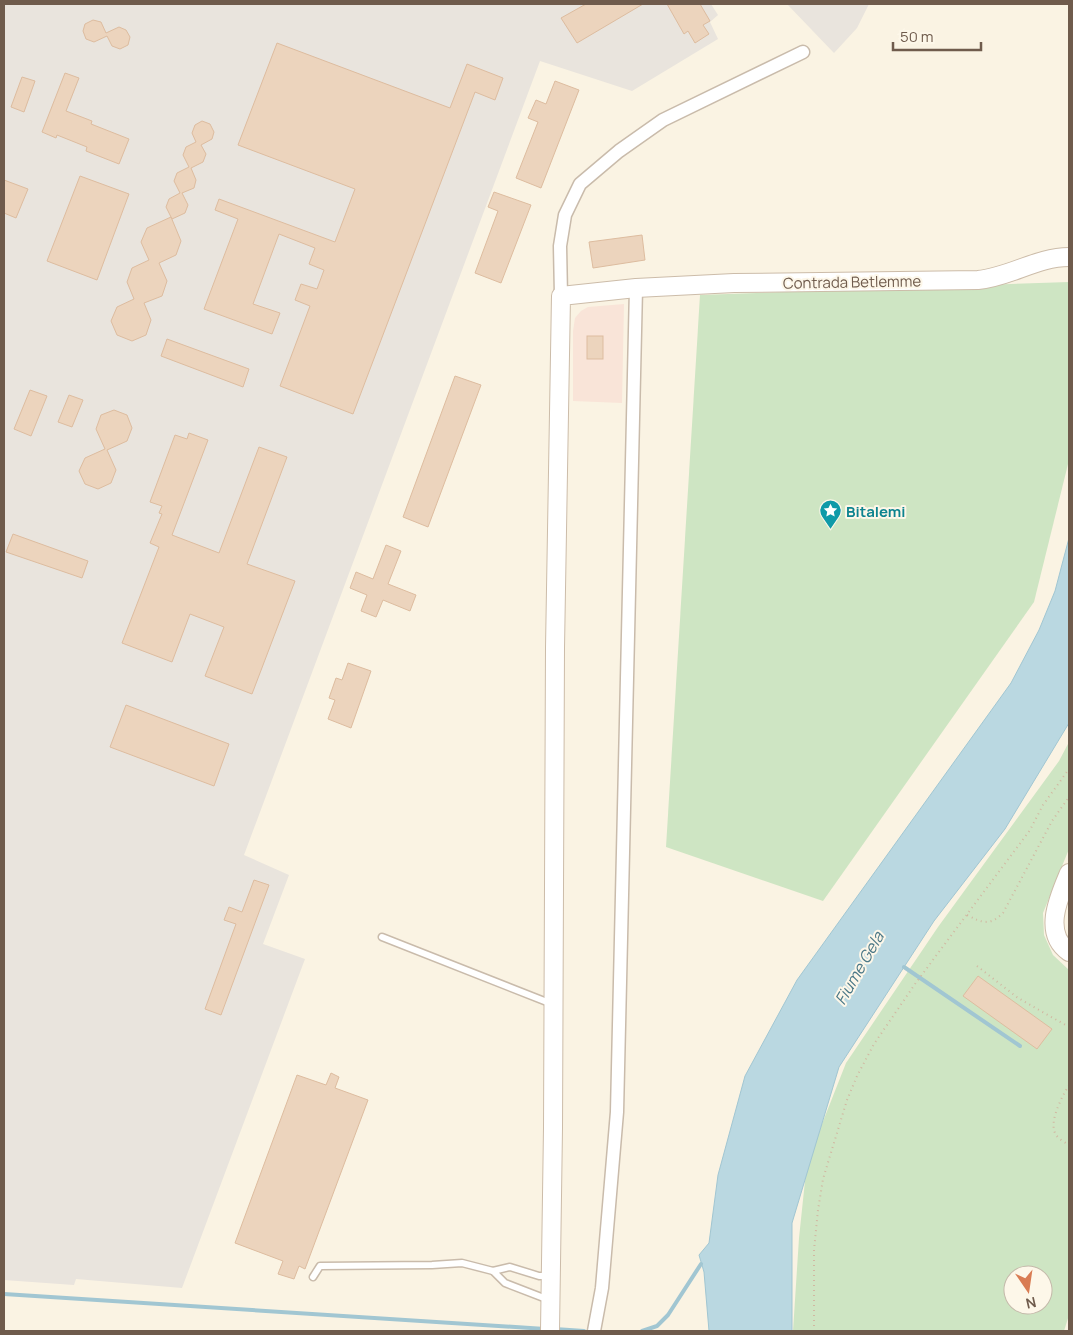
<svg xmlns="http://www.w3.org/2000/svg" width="1073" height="1335" font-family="Manrope,sans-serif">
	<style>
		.commercial { fill: #f9e4d8 }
		.industrial { fill: #e9e4dd }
		.green { fill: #cee5c3; fill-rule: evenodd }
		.water { fill: #bad8e1; stroke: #a1c6d2 }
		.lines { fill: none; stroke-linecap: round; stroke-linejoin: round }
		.stream { stroke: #a1c6d2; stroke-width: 4 }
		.building { fill: #ecd4bd; stroke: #ddbc9f }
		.lane-casing { stroke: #c9bbab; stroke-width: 9 }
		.street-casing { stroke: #c9bbab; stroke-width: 15 }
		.secondary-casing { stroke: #ccbca9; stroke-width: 20 }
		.path { stroke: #d1b7a1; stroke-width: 2; stroke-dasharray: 1 4; stroke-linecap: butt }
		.lane { stroke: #fff; stroke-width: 6 }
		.street { stroke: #fff; stroke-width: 12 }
		.secondary { stroke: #fff; stroke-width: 18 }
		.labels { text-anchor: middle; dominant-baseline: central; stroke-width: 4; stroke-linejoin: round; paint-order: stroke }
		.street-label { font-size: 15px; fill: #6f5b4c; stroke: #fdf7e9 }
		.culture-label { font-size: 15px; font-weight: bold; fill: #0d838f; stroke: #fdf7e9; text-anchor: start }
		.water-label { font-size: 16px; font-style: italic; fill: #4b7887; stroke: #fdf7e9 }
	</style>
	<rect width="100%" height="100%" fill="#faf3e3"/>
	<polygon class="commercial" points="624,304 622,403 573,401 573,331 575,318 581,311 588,307"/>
	<g class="industrial">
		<polygon points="4,4 711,4 718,15 710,22 718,39 632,91 540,61 244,855 289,875 263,944 305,959 182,1288 76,1279 74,1285 4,1280"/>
		<polygon points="787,4 869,4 857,28 834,53"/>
	</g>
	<g class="green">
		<polygon points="1069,282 1069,460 1034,602 823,901 666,847 700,295"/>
		<path d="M1069 742V849L1043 913 1044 935 1053 955 1069 970V1315L1064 1331H793L799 1238 807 1162 846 1063 938 927 1059 761ZM1013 1275H1043V1305H1013Z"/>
	</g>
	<polygon class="water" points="1069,538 1069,723 1005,829 934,921 839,1067 792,1223 792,1331 709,1331 704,1272 699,1255 709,1243 718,1175 745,1076 797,980 1011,683 1039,630 1055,591"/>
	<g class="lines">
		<g class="stream">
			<polyline points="904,967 1020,1046"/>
			<polyline points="4,1294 545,1329"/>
			<polyline points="555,1329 584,1331"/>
			<polyline points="642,1331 657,1326 668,1315 701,1264"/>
		</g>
	</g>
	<g class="building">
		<polygon points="586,4 643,4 577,43 561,18"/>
		<polygon points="667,4 700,4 710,21 703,25 709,34 695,43 688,31 684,34"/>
		<polygon points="93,20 101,22 106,33 119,27 126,30 130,37 128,45 120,49 112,46 107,36 94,42 86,39 83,31 85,24"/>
		<polygon points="277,43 450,108 467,64 503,78 495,100 475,92 353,414 280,386 310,306 295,300 301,284 317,289 324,270 309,264 315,248 279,234 253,304 280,313 272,334 204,309 238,219 215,210 219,199 335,242 355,189 238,145"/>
		<polygon points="65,73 79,78 66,111 92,121 91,124 129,139 119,164 86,151 87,147 57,135 56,138 42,132"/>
		<polygon points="22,77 35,81 24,112 11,107"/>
		<polygon points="555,81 579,90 541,188 516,178 538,122 528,118 536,100 546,104"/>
		<polygon points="202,121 210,124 214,132 212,139 201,145 206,154 203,162 191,168 196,180 194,188 182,193 188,205 185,213 172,219 166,207 169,199 180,193 174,181 177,173 189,167 183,155 186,147 196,142 192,133 195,125"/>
		<polygon points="80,176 129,194 97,280 47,261"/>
		<polygon points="4,180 28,189 16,218 4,213"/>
		<polygon points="494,192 531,205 501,283 475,273 498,211 488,207"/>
		<polygon points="171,217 181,241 176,255 159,263 167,281 162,296 144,303 151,320 146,335 132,341 117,335 111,321 117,307 134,299 127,282 132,268 149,260 141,242 147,228"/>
		<polygon points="642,235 645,260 593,268 589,242"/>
		<rect x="587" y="336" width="16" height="23"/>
		<polygon points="167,339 249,369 243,387 161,356"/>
		<polygon points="455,376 481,385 428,527 403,517"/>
		<polygon points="30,390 47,396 31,436 14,429"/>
		<polygon points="69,395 83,400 72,427 58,422"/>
		<polygon points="114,410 127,415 132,428 127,441 107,450 116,470 111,483 98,489 85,484 79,471 85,458 105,449 96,429 101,415"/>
		<polygon points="189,433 208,440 172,535 219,553 259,447 287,457 247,564 295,581 252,694 205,676 224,627 190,614 172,662 122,643 159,547 150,543 162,514 159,513 162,506 150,502 175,435 187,439"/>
		<polygon points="13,534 88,561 82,578 6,552"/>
		<polygon points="386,545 401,551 388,584 416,595 410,611 383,600 376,617 361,611 367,595 350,588 356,572 373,579"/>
		<polygon points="348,663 371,671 351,728 328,719 335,700 329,698 336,678 342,680"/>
		<polygon points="126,705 229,744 214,786 110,747"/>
		<polygon points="254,880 269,885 221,1015 205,1009 236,924 224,920 229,907 242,912"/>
		<polygon points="978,976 1052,1029 1037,1049 963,996"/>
		<polygon points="331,1073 339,1077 335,1088 368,1100 305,1269 299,1266 294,1279 278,1274 283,1261 235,1243 297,1075 326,1085"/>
	</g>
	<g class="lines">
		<defs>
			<g id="lane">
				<polyline points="382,937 552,1004"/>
				<polyline points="313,1277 320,1266 432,1265 462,1263 493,1271"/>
				<polyline points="549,1300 505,1283 493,1271 510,1267 539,1276 550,1276"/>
			</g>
			<g id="street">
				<polyline points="561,296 560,246 565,215 580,184 619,151 663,120 803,52"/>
				<polyline points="594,1331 602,1288 617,1112 636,288"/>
			</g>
			<g id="secondary">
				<path d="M1069 873C1059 897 1042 933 1069 952"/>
				<path d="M550 1331 553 1128 555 648 561 296 636 288 734 283 978 280C1010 277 1037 257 1069 257"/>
			</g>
		</defs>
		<use href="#lane" class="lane-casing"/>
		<use href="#street" class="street-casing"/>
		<use href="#secondary" class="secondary-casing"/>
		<g class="path">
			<path d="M967 915C982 923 990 926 1003 913L1052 821 1069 797"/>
			<polyline points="977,966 1018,998 1069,1027"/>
			<path d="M1069 1085C1063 1095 1049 1120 1055 1133 1057 1138 1064 1142 1069 1145"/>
			<polyline points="814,1331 814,1250 818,1210 823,1179 847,1100 857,1076 874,1044 915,984 1030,830 1043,805 1069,769"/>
		</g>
		<use href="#lane" class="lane"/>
		<use href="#street" class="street"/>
		<use href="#secondary" class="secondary"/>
	</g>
	<defs>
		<symbol id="sight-pin" viewBox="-11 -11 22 30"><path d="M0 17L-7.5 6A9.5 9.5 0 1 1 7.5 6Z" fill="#0f9aa8" stroke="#fdf7e9"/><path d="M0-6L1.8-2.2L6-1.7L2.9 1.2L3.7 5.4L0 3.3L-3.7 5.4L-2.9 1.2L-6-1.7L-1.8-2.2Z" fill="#fff"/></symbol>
	</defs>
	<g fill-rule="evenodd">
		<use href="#sight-pin" x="818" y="498" width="25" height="34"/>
	</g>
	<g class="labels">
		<g class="street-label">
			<text transform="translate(852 282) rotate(-1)">Contrada Betlemme</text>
		</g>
		<g class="culture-label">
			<text x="846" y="511">Bitalemi</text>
		</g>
		<g class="water-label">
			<text transform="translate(859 968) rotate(-60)">Fiume Gela</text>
		</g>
	</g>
	<rect width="1073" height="1335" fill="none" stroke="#6f5b4c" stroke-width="10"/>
	<g transform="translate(1028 1290) rotate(167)"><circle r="24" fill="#fdf7e9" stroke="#c4b9aa"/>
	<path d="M0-4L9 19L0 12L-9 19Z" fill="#d97c53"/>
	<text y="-8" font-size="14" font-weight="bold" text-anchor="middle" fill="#6f5b4c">N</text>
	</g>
	<path d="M893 42v8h88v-8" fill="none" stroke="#6f5b4c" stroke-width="2.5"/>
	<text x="900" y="42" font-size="15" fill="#6f5b4c" stroke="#fdf7e9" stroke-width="4" paint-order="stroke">50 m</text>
</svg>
